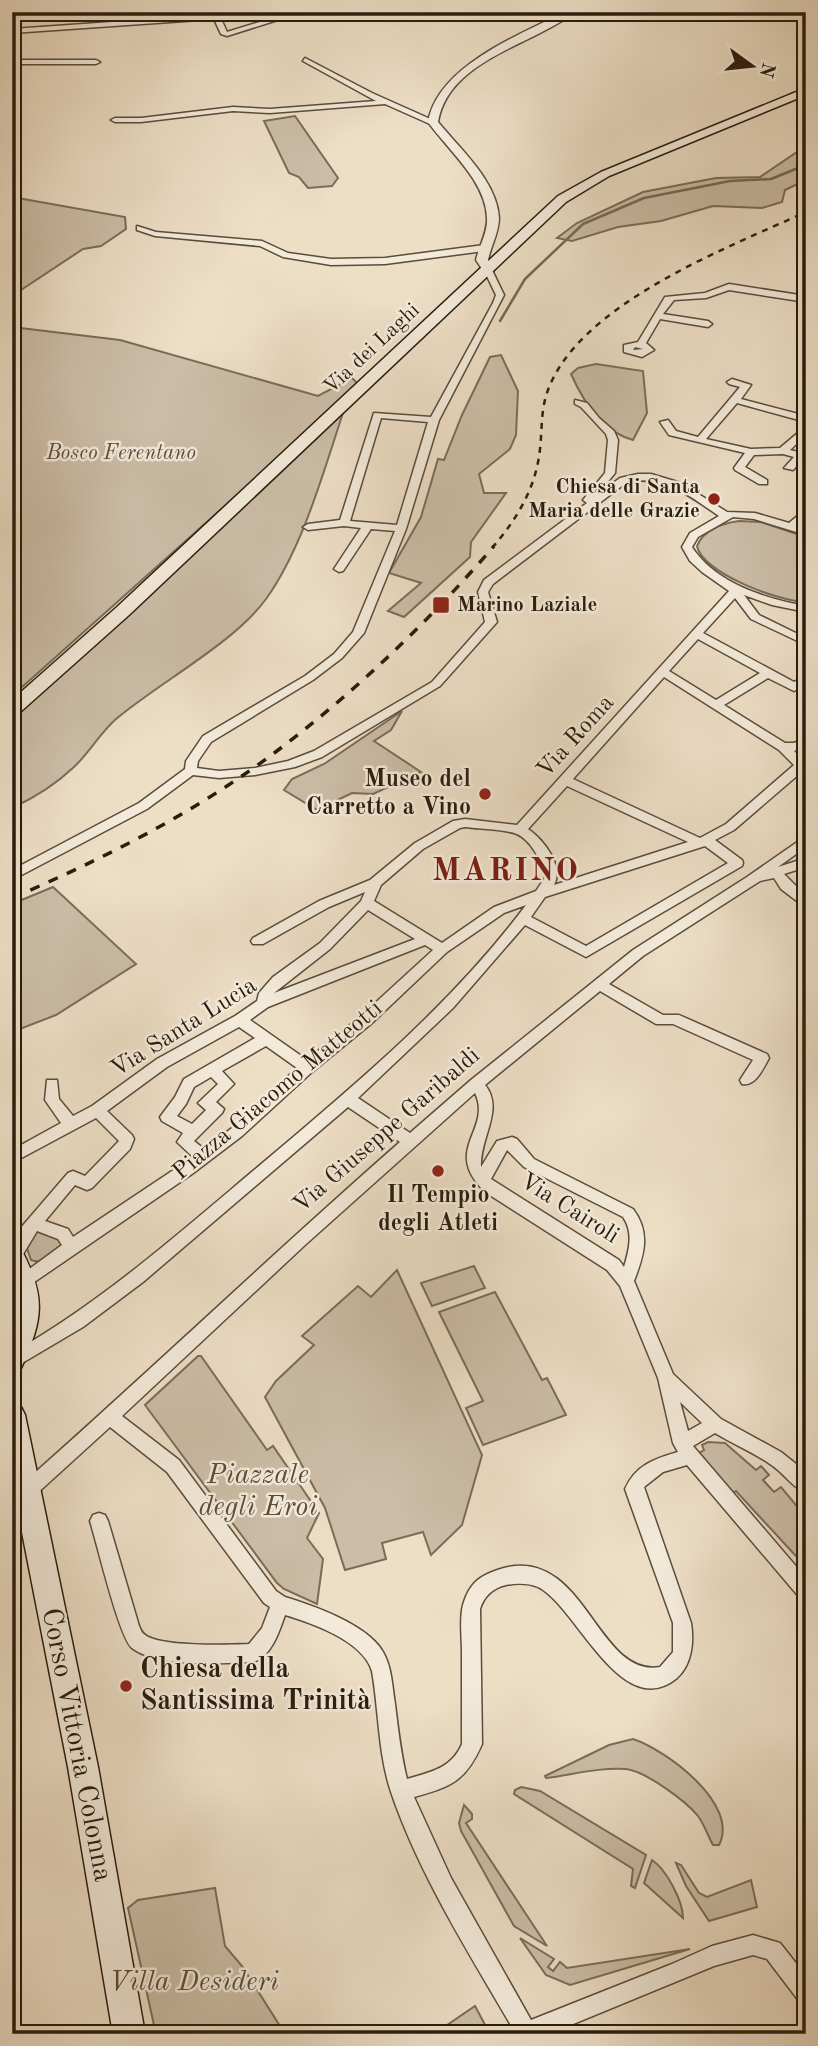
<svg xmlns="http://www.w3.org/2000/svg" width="818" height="2046" font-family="'Old Standard TT',serif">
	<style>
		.green { fill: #ccbda7; stroke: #7a6c5a; stroke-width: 2 }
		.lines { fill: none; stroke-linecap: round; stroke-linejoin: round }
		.stream { stroke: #766956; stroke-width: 2.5 }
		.minor-casing { stroke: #5a4c3b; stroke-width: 3 }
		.tertiary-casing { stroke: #5a4c3b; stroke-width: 3 }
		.secondary-casing { stroke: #291c0d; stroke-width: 3 }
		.minor { fill: #f3eada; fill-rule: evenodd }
		.tertiary { fill: #f3eada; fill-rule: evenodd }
		.secondary { fill: #f3eada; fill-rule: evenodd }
		.rail-far1 { stroke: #291c0d; stroke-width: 2.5; stroke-dasharray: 6 6; stroke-linecap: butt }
		.rail { stroke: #291c0d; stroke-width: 3.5; stroke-dasharray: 10 10; stroke-linecap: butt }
		.poi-dot { fill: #8f2418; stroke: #f3eada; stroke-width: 2.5 }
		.labels { text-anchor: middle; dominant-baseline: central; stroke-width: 5; stroke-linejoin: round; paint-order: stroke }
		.far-street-label { font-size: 21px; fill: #291c0d; stroke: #f3eada }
		.far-park-label { font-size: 21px; font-style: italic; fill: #5a4c3b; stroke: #f3eada }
		.far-poi-label { font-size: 21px; font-weight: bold; fill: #291c0d; stroke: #f3eada; text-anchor: end }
		.street-label { font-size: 24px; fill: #291c0d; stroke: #f3eada }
		.poi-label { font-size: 24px; font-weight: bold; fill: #291c0d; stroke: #f3eada; text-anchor: end }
		.near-park-label { font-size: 28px; font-style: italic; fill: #5a4c3b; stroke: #f3eada }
		.near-poi-label { font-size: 28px; font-weight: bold; fill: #291c0d; stroke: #f3eada; text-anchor: start }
		.near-street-label { font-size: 28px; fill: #291c0d; stroke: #f3eada }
		.district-label { font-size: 32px; font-weight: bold; letter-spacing: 2px; fill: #7a1f14; stroke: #f3eada }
	</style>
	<rect width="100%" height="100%" fill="#eddec6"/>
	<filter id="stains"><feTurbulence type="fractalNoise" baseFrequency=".00286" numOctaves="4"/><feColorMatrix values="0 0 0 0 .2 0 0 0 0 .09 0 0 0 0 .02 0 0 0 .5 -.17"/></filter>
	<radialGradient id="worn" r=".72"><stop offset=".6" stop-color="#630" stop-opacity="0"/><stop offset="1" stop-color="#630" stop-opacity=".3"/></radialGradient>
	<g class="green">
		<polygon points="295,116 338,178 332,186 308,188 299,177 289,173 264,121"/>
		<polygon points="806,146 806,180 785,190 782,202 762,208 713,206 661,221 618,227 572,241 557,238 577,223 643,192 716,178 760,177"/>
		<polygon points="12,197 125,217 126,229 101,246 83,249 12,296 12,240 21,238 12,237"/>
		<polygon points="12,327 120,340 318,396 352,378 358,384 339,404 12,696"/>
		<polygon points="501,355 518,391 516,435 510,449 479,474 484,493 506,493 471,542 470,557 404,617 388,611 421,583 389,573 421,517 438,459 444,460 462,415 490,357"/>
		<path d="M596 364 643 371 647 413 633 440C603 432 583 401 571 374L578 368Z"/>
		<path d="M343 413C323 473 303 547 266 599 234 643 160 682 116 719 100 733 90 752 74 767 56 784 34 798 12 808V718Z"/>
		<path d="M739 521 761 522 806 537V602C780 602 702 573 697 546 703 530 723 523 739 521Z"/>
		<polygon points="402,711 391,730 374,741 421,772 373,794 352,793 317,810 284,790 292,779 324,764"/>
		<polygon points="53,887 136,964 56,1015 12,1032 12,904"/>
		<path d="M39 1228 63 1242C59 1254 43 1265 31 1260L26 1245Z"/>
		<polygon points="474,1266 485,1288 432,1306 421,1283"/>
		<polygon points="397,1270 482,1455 462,1525 431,1555 423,1532 382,1543 386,1559 345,1570 325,1508 265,1397 276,1381 314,1345 302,1336 358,1286 371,1297"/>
		<polygon points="495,1292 542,1380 547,1378 566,1415 483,1445 466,1408 483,1401 439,1312"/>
		<polygon points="198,1356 201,1356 267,1450 273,1446 319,1513 307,1538 323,1559 317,1604 284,1589 277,1583 145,1405"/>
		<polygon points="708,1442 725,1443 756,1470 761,1466 769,1475 763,1480 774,1492 781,1487 806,1517 806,1567 736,1491 729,1496 699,1453 704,1450 702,1445"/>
		<path d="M633 1739C666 1750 740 1804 719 1845H713C708 1836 704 1824 698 1816 686 1801 645 1771 626 1769 600 1767 571 1775 546 1778L545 1776 609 1745Z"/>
		<polygon points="521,1787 540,1791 646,1855 635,1888 631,1886 633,1869 514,1794 515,1790"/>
		<polygon points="464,1805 472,1814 472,1819 466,1823 547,1946 514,1926 461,1831 459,1823"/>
		<path d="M652 1860C666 1869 683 1901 683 1918L644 1883Z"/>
		<polygon points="676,1863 681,1865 699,1893 707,1897 751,1880 757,1907 709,1921 686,1886"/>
		<polygon points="215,1888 225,1946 242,1966 285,2034 156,2034 128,1908 138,1900"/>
		<polygon points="520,1938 554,1959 548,1967 553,1971 560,1962 567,1968 690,1949 570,1985 546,1975"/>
		<polygon points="475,2006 490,2034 434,2034"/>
	</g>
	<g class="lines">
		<polyline class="stream" points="500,321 525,279 583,224 644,198 730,181 771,179 798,168 801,156 806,154"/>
		<defs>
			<g id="minor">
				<polygon points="212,12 218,12 227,32 292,12 303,12 227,36 221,34 214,19 12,33 12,29 213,15"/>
				<polygon points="305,58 372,93 437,122 430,124 385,104 270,113 233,111 141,122 115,122 111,120 115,118 141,118 233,107 270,109 376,101 303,61"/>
				<polygon points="12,60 96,60 100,62 96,64 12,64"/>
				<polygon points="137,226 156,232 262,241 288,253 331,259 385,258 484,245 488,248 484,251 385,264 331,265 283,257 260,246 155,236 137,230"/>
				<path d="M488 267 492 270 504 295 439 420 406 529 364 633 342 658 313 680 211 742 198 761 197 768 219 771 255 768 288 761 314 751 432 682 485 622 478 592 484 580 587 503 583 500 605 473 608 440 606 434 581 407 575 404V400L587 403 599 418 614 431 618 440 615 473 597 495 620 478 638 474H651L681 483 727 512 755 513 789 523 806 509V518L798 526 806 529V535L754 519 733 517 698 537 692 547C715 583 766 599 806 606V612L772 605 744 595 759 615 806 638V645L751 619 735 598 703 633 794 682 806 676V684L794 691 768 678 724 705 785 743H794L806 738V747L794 751 801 758 806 757V768L734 830 715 840 742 860 743 863 742 866 586 957 525 925 453 1008 358 1098 410 1133 471 1080 633 950 747 877 806 836V847L778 867 806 858V867L784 874 806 896V908L781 889 774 878 760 881 643 956 609 984 663 1015H679L767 1054 769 1058C763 1069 755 1087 742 1084L740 1080 753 1060 673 1024H656L600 991 485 1085C505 1109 479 1139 481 1167L497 1141 512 1137 517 1139 534 1159 633 1209C651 1233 644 1255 634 1281L673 1374 721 1419 781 1452 806 1472V1493C793 1488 783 1472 770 1464 753 1452 733 1444 715 1433L693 1446 806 1578V1601L800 1598 687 1465 663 1472 644 1487 691 1623C694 1642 692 1664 677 1678 621 1724 576 1605 538 1587 529 1583 516 1583 506 1585 493 1588 484 1596 480 1609L482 1744C466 1781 451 1787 414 1797L451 1878 531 2020 672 1964 712 1946 753 1935 780 1943 806 1976V2004L799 2001 767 1959 753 1955 714 1966 549 2034H516C471 1956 420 1877 391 1792 378 1753 379 1711 372 1671 363 1641 312 1623 285 1615 279 1632 272 1655 254 1662 223 1663 158 1668 132 1648 119 1637 97 1543 90 1521L93 1515 99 1513 105 1515 108 1521 139 1626C141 1630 141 1632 145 1635 160 1647 229 1645 249 1644L262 1628 270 1607 264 1603 167 1472 110 1427 32 1498 26 1500 20 1498 17 1492 20 1486C148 1373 271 1255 400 1142L348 1107 143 1282 83 1327 12 1369V1353C100 1303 176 1236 253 1171 350 1089 450 1007 526 905L504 913 447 952 372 1023 312 1072 242 1136 192 1174 27 1287 21 1285 19 1280 21 1275 62 1245 58 1239 37 1231 19 1261 13 1263 12 1242 19 1230 68 1173 73 1171 85 1176 119 1141 96 1118 12 1163V1150L61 1123 45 1100 47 1080H57L59 1099 73 1116 92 1106 157 1059 235 1016 257 1001 259 993 273 977 320 943 361 901 365 892 329 907 263 944H253L251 941 253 938 319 901 370 880 415 843 453 821 465 819 517 825 729 591 702 572 690 561 682 547 690 533 719 516C691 497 663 474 627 482L493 584 488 592 497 622 440 686 322 757 295 767 255 775 219 778 193 775 147 809 12 880V870L139 803 185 769 186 761 203 736 305 676 334 654 353 632 395 531 371 529 343 571 339 572 334 569 361 528 344 526 308 530 303 527 308 524 340 520 374 413 431 417 493 303 496 295 484 270ZM381 418 428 422 397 525 350 521ZM698 639 760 673 716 700 669 671ZM664 677 779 750 794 765 726 824 700 838 573 779ZM567 786 688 842 554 885C564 866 544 840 528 829ZM465 827C479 829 504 829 517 834 531 840 542 862 546 876L536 891 494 907 442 943 374 901 381 885 423 849 460 828ZM705 846 728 863 586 946 531 917 545 897ZM368 910 415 939 274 993 330 949ZM425 945 433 950 362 1015 307 1060 250 1020 268 1007ZM239 1027 255 1038 184 1079 175 1097 160 1117 162 1121 183 1133 177 1142 193 1157 73 1237 68 1229 45 1221 75 1185 87 1190 92 1188 130 1149 134 1139 132 1135 107 1111 167 1067ZM266 1046 297 1068 232 1128 204 1149 194 1141 222 1113 224 1109 216 1102 234 1084 222 1071ZM211 1077 218 1084 198 1103 206 1110 192 1124 177 1116 186 1104 194 1087ZM475 1093C493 1130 441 1149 485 1192L607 1270 620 1286 658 1378 673 1443 678 1452C654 1459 636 1465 625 1489L673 1623V1652L660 1667C597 1678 585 1547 504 1568 493 1571 479 1576 472 1586 467 1592 463 1603 462 1610 460 1624 462 1639 462 1653 462 1683 462 1714 462 1744 452 1768 431 1772 407 1779 401 1755 398 1729 395 1704 392 1686 392 1668 383 1652 367 1624 314 1606 285 1597L276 1591 179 1460 122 1416 305 1245ZM507 1150 524 1167 623 1217C634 1233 629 1250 624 1267L619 1260 491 1179ZM680 1402 702 1423 688 1431Z"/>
				<path d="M729 284 806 296V302L729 290 706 298 674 300 663 314 708 321 712 324 708 327 660 319 646 343 654 350 642 357 624 352V345L638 342 665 297 705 293ZM635 347 643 349 633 350Z"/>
				<polygon points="732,379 751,385 741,399 806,416 806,422 737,403 706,439 751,449 780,448 806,426 806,435 790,450 806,454 806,460 803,459 793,470 784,468 794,457 783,454 754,455 745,467 767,480 767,484 759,484 735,470 734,468 745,453 669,435 660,422 668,420 676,431 698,437 740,387 729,384 727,382"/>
			</g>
			<path id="tertiary" d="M564 12H575C533 45 448 60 438 122 460 149 497 181 499 218 499 232 491 246 488 260L494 270 484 272 476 260C479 246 488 232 487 218 486 181 448 150 428 122 438 66 518 36 564 12Z"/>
			<g id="secondary">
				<polygon points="806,88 806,95 609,176 566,202 129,615 18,714 12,715 12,700 117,607 558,196 601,172"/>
				<path d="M12 1244 20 1247C46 1296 44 1318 21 1368L12 1371V1330L17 1307 12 1280Z"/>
				<polygon points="12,1404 21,1407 25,1415 98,1767 145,2034 113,2034 68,1767 12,1481"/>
			</g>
		</defs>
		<use href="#minor" class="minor-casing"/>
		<use href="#tertiary" class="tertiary-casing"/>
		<use href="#secondary" class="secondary-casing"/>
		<use href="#minor" class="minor"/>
		<use href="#tertiary" class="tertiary"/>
		<use href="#secondary" class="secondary"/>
		<path class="rail-far1" d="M492 548C517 519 536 488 540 449 542 431 541 413 546 396 573 306 727 248 806 212"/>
		<path class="rail" d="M12 898C89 865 164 828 233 782 325 721 422 630 494 546"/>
	</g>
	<g class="poi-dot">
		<circle cx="714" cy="499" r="7"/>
		<rect x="432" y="596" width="18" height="18" rx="3.5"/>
		<circle cx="485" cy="794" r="7"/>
		<circle cx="438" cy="1171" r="7"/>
		<circle cx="126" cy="1686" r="7"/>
	</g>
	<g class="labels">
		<g class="far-street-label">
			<text transform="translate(372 349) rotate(-43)">Via dei Laghi</text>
		</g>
		<g class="far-park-label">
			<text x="121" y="453">Bosco Ferentano</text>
		</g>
		<g class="far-poi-label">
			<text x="700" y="487">Chiesa di Santa<tspan x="700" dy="24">Maria delle Grazie</tspan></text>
			<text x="457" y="605" text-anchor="start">Marino Laziale</text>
		</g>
		<g class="street-label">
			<text transform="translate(576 737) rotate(-48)">Via Roma</text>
			<text transform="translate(184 1028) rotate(-32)">Via Santa Lucia</text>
			<text transform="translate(278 1091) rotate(-40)">Piazza Giacomo Matteotti</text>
			<text transform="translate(387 1131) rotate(-41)">Via Giuseppe Garibaldi</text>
			<text transform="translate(569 1209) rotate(32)">Via Cairoli</text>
		</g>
		<g class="poi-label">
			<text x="471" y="780">Museo del<tspan x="471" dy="28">Carretto a Vino</tspan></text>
			<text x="438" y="1196" text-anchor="middle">Il Tempio<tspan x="438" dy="28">degli Atleti</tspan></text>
		</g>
		<g class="near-park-label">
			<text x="258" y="1476">Piazzale<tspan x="258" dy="32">degli Eroi</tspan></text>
			<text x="194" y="1983">Villa Desideri</text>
		</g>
		<g class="near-poi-label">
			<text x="140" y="1670">Chiesa della<tspan x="140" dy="32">Santissima Trinità</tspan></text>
		</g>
		<g class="near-street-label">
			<text transform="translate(76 1745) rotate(79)">Corso Vittoria Colonna</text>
		</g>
		<g class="district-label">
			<text x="506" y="872">MARINO</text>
		</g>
	</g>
	<rect width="818" height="2046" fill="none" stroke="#eddec6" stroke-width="42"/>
	<rect x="14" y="14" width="790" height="2018" fill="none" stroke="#291c0d" stroke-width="3.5"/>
	<rect x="21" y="21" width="776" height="2004" fill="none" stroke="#291c0d" stroke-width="2"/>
	<g transform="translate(752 66) rotate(105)" stroke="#f3eada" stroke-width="5" paint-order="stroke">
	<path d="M0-5L12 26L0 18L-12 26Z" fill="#291c0d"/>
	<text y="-10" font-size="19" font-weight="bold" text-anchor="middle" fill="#291c0d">N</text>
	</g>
	<rect width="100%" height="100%" filter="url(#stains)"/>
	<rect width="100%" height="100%" fill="url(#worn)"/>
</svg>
